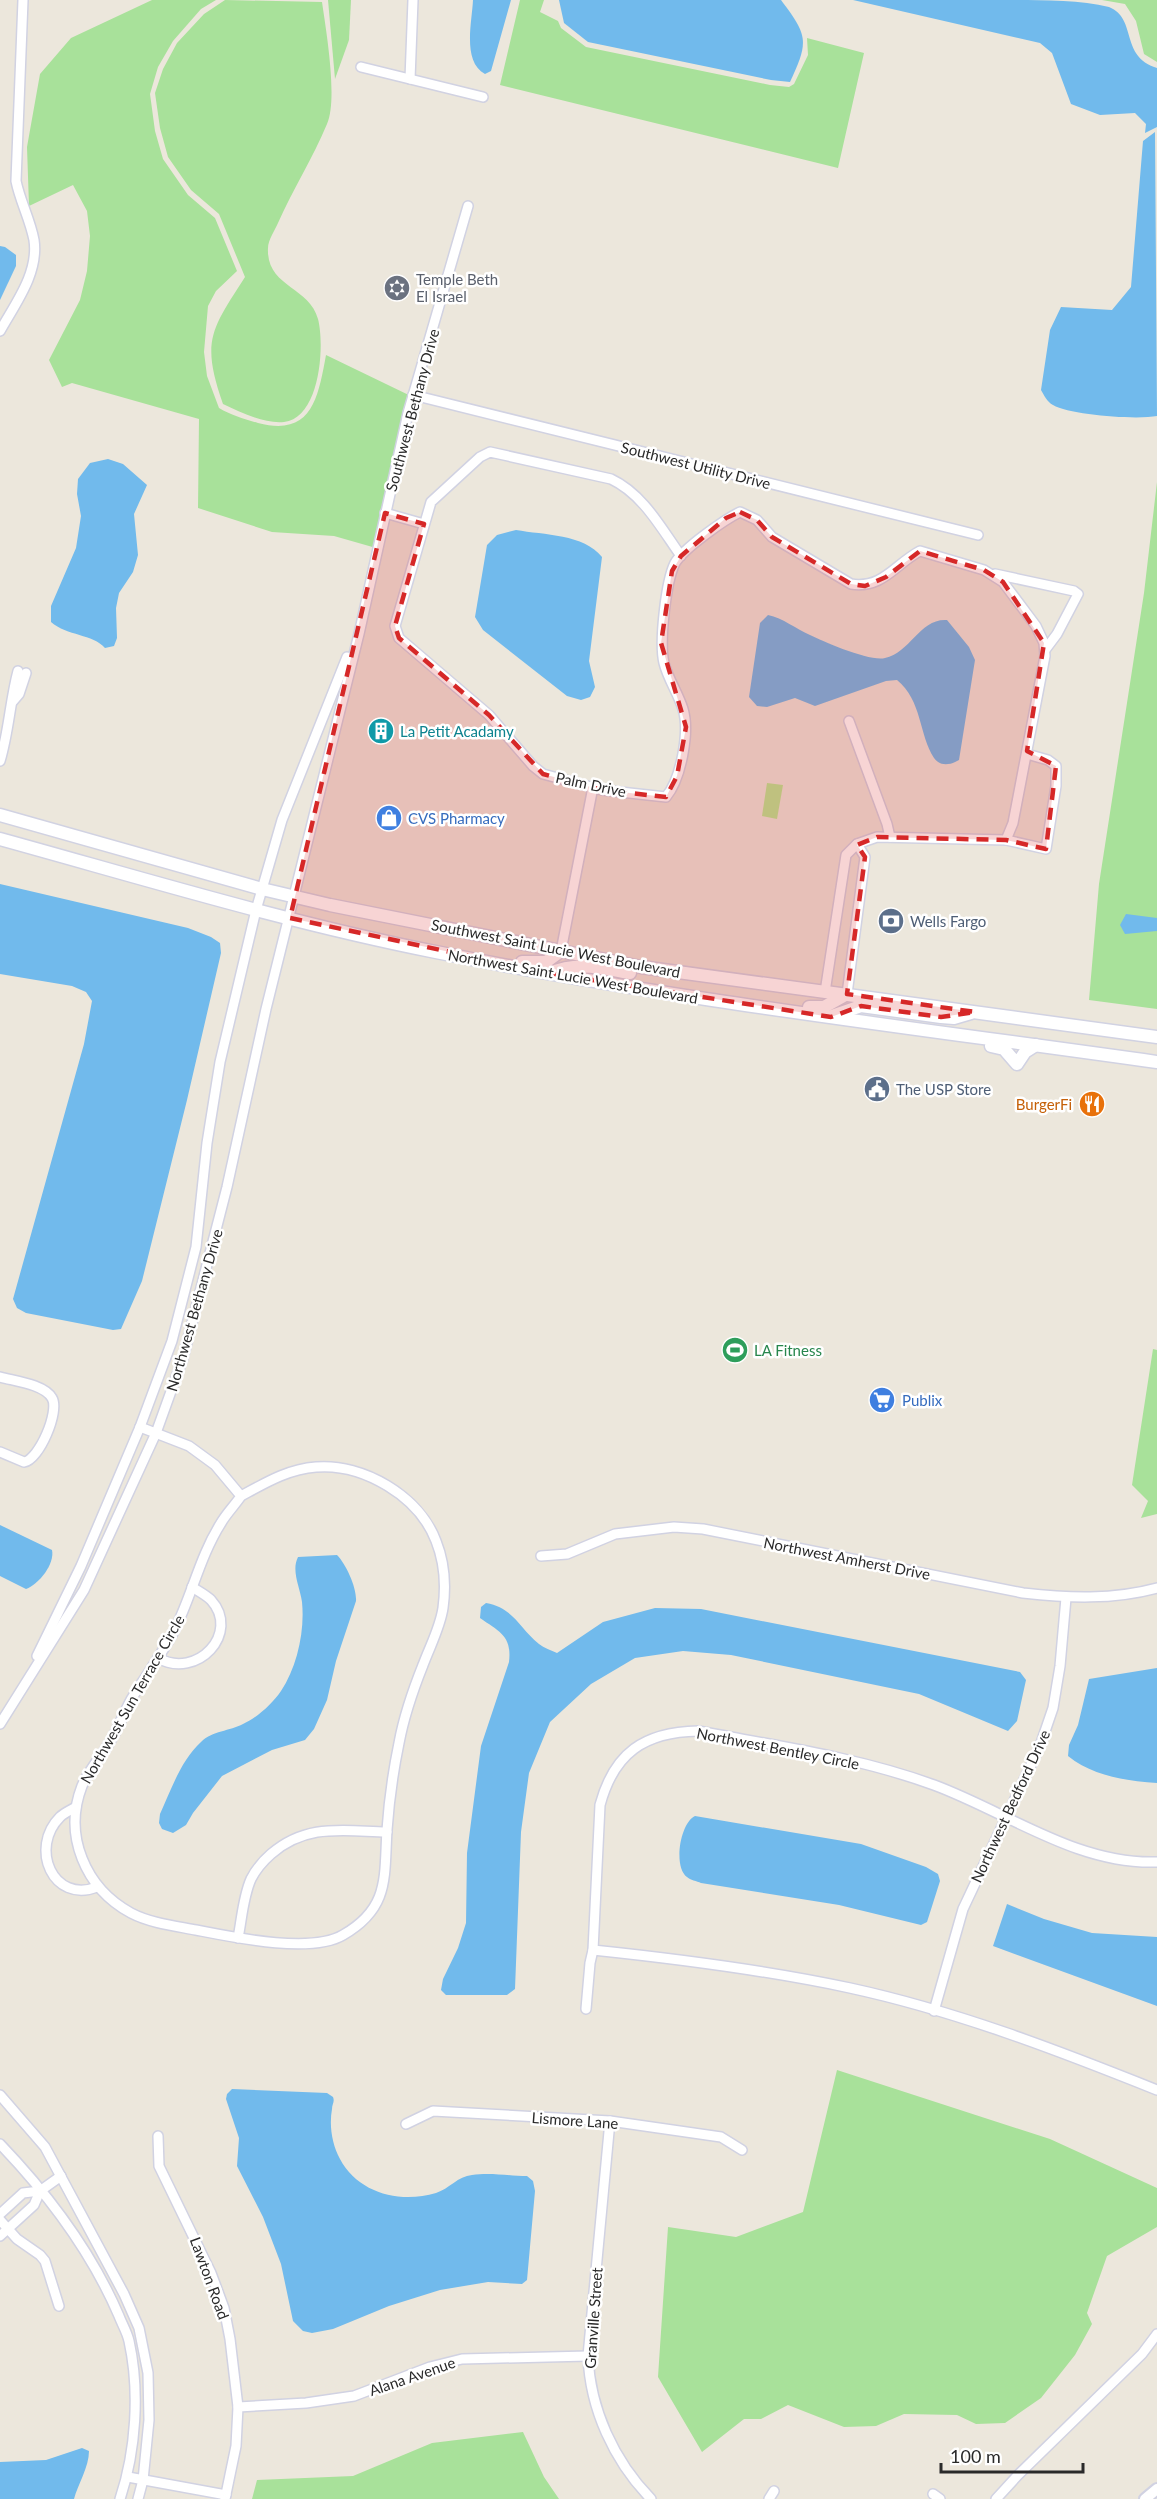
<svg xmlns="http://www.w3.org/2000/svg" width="1157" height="2499" font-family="Lato,sans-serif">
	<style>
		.green { fill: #a8e19a }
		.pitch { fill: #bae895 }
		.water { fill: #71baec }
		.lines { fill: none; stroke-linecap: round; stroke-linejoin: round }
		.minor-casing { stroke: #d1d2e2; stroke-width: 12 }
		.tertiary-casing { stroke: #d1d2e2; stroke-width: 14 }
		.secondary-casing { stroke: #d1d2e2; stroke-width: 15 }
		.minor { stroke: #fff; stroke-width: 9 }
		.tertiary { stroke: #fff; stroke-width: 10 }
		.secondary { stroke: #fff; stroke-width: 12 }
		.marked { fill: #d62828; fill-opacity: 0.2; stroke: #d62828; stroke-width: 4.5; stroke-dasharray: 12 8; stroke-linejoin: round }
		.labels { text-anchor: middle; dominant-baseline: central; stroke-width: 5; stroke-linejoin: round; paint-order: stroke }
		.worship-label { font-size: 15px; fill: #5b616d; stroke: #fff; text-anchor: start }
		.street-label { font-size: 15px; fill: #2a2a2a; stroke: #fff }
		.culture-label { font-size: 15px; fill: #0d838f; stroke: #fff; text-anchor: start }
		.shop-label { font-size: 15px; fill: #366cbe; stroke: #fff; text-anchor: start }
		.service-label { font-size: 15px; fill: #4e5e75; stroke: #fff; text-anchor: start }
		.food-label { font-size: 15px; fill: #c56008; stroke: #fff; text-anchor: end }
		.leisure-label { font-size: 15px; fill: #27864d; stroke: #fff; text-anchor: start }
	</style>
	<rect width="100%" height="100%" fill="#ece7dc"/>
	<g class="green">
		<path d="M152 0H216L201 9 173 41 158 67 150 94 155 131 163 159 188 195 215 218 237 271 216 291 208 306 204 352 207 376 219 408C231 415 244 419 258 423 312 437 318 398 326 355L417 399 376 548 334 536 272 532 198 508 199 419 72 383 62 387 49 360 80 300 87 271 90 236 87 211 73 185 29 206 27 147 40 74 71 38Z"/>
		<path d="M225 0 322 2C326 30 338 99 327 124 313 158 293 189 278 223 275 230 268 240 268 248 266 287 309 286 318 319 325 346 320 418 284 422 264 424 240 412 223 404 201 341 211 330 245 277L219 214 191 190 168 157 160 128 155 93 163 69 177 43 204 14Z"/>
		<polygon points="328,0 351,0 349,40 335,79"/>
		<polygon points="520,0 544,0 540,12 558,21 561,28 586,47 770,85 789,87 794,84 808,55 807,38 864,53 838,168 500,85"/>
		<polygon points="1102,0 1157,0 1157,62 1144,54 1136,21 1125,4"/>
		<polygon points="1157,482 1157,1009 1089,1000 1099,884 1144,593"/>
		<polygon points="1153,1349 1157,1350 1157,1514 1141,1518 1148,1501 1132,1485"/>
		<polygon points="837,2070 1050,2139 1157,2188 1157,2227 1107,2256 1087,2313 1092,2324 1075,2355 1041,2398 1005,2423 976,2424 957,2415 904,2414 876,2426 844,2427 788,2405 761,2419 744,2419 702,2452 658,2377 668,2227 736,2237 803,2212"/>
		<polygon points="523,2432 544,2477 559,2499 252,2499 257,2480 353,2476 432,2443"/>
	</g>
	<polygon class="pitch" points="767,783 783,785 777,819 762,816"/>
	<g class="water">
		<path d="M473 0H511L491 71 485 74C462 61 472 23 473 0Z"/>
		<path d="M559 0H781C808 36 809 41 790 82L771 80 588 42 564 23Z"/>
		<path d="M853 0C907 0 960 0 1014 0 1044 0 1081 0 1109 7 1138 19 1119 56 1157 68V127L1145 133 1146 124 1135 113 1100 115 1071 104 1052 53 1040 43Z"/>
		<path d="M1155 132 1157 416C1136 420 1070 415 1053 405 1047 402 1044 395 1041 390L1050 330 1061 307 1112 310 1131 287 1143 141Z"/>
		<polygon points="0,246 5,247 16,255 16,266 0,300"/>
		<path d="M108 459 123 464 147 485 134 514 138 555 133 572 119 593 116 608 117 638 114 646 105 648C93 634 67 636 51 622V606L76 548 81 516 77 494 78 479 90 463Z"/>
		<path d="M516 530C544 535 584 534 602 557L589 661 595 687 590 697 581 700 567 696 483 630 475 617 487 545 497 535Z"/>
		<path d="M768 615C783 618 796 629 810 635 824 642 871 662 885 658 910 653 920 618 947 620L969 647 975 660 959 760C951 765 940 767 934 758 919 735 922 700 897 680L886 681 815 706 795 698 767 707 757 706 749 697 760 623Z"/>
		<polygon points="0,884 188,928 211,937 220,943 221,953 187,1100 142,1281 121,1329 113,1330 26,1313 17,1308 13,1299 84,1044 92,1001 86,992 72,986 0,974"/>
		<polygon points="1126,914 1157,918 1157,931 1125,934 1120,925"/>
		<path d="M0 1525 52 1550C55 1564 39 1584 26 1589L0 1576Z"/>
		<path d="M337 1555C346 1564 357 1588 356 1601L336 1661 327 1700 314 1729 305 1740 272 1750 222 1776 193 1813 186 1825 173 1833 162 1829 159 1823 160 1814C171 1790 181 1760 201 1742 212 1731 230 1731 243 1724 258 1717 272 1704 281 1691 297 1667 305 1631 302 1602 300 1587 291 1571 298 1557Z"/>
		<path d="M486 1603C514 1608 519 1628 539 1644 544 1648 551 1650 557 1653L603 1622 655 1608 701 1609 1020 1672 1026 1680 1017 1721 1008 1731 919 1694 731 1655 683 1651 635 1658 591 1684 550 1722 529 1773 521 1832 515 1989 507 1995H446L441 1990 443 1979 458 1948 466 1923 467 1853 481 1746 509 1662C512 1636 500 1632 480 1618L481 1607Z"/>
		<path d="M1157 1668V1783C1126 1781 1093 1776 1068 1756L1069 1745 1078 1725 1089 1679Z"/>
		<path d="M695 1816 861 1844 926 1867 938 1874 940 1881 927 1922 921 1925 839 1905 701 1883C697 1881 690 1880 687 1877 673 1867 680 1823 695 1816Z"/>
		<polygon points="1007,1904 1044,1919 1092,1933 1157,1937 1157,2006 993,1946"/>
		<path d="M232 2089 327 2093 333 2097C335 2102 332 2104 332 2109 329 2126 332 2144 340 2159 358 2193 400 2204 436 2193 449 2189 458 2176 472 2175 490 2172 510 2176 527 2176L533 2181 535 2191 527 2280 522 2284 488 2282 440 2290 389 2306 333 2329 312 2333 303 2331 293 2321 281 2264 263 2217 237 2166 239 2138 226 2099 227 2094Z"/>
		<path d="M82 2448 89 2451C89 2467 78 2484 74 2499H0V2462L46 2460Z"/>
	</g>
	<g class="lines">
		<defs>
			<g id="minor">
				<polyline points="361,67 483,97"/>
				<polyline points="410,79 413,0"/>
				<path d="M0 331C15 304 39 273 34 240 30 219 20 201 16 181L23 0"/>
				<polyline points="413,395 978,535"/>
				<polyline points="385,513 424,524"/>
				<path d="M681 556C661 528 643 494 611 479L490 452 480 457 431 502 395 626 399 638 489 715 533 766 543 774 602 790 666 797C681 779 690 732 683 709 678 693 668 679 664 663 659 642 666 581 675 563 684 548 724 520 740 512L757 520 772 537 851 584C883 589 895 564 920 551L984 570 1003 582 1036 626 1044 643 1045 656 1013 823 1006 840 877 837 857 844 846 855 825 992"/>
				<polyline points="995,574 1074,591 1078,594 1057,634 1045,650"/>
				<polyline points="13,701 19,694 26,673"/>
				<polyline points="849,721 887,824 890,837"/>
				<path d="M0 761C9 731 10 701 18 671"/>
				<polyline points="1006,840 1046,849 1056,786 1056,766 1048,760 1027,754"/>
				<polyline points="561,951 593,787"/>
				<polyline points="847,994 865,857 857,844"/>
				<path d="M0 1377C14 1381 44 1384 52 1398 60 1411 39 1460 24 1462L0 1452"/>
				<path d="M140 1427 189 1446 215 1465 241 1496C265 1483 288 1469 316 1467 363 1463 419 1496 436 1541 444 1561 446 1586 443 1608 440 1628 430 1646 423 1665 413 1690 404 1716 399 1743 393 1772 389 1801 387 1830 384 1877 390 1908 343 1935 311 1954 232 1937 196 1930 175 1926 150 1923 131 1913 85 1888 63 1835 82 1786 89 1769 102 1756 111 1740 119 1727 124 1712 132 1698 146 1675 163 1653 175 1629 192 1595 200 1556 221 1523 226 1514 235 1505 241 1496"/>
				<path d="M541 1556 567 1554 615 1534 674 1527 703 1529 1023 1593C1068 1598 1113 1600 1157 1588"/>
				<polyline points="37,1656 81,1566 140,1427 172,1341 196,1247 207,1143 220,1062 256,910 282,820 347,657"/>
				<path d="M158 1658C197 1680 241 1633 211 1600 206 1595 198 1591 192 1587"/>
				<polyline points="0,1724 84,1590 156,1433 183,1358 227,1187 266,1009 359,634 408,413 468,206"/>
				<path d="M76 1807C71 1810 64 1813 60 1817 29 1848 53 1904 97 1887"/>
				<path d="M1157 1862C1077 1865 1007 1812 934 1785 857 1757 777 1746 698 1731 644 1732 614 1753 600 1805L593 1950C679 1959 766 1970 850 1988 956 2011 1057 2050 1157 2090"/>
				<path d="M238 1938C242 1918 243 1897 251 1879 256 1869 263 1861 271 1854 307 1823 343 1831 387 1832"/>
				<polyline points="586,2009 590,1963 593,1950"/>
				<polyline points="934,2011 963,1909 1040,1746 1053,1708 1060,1666 1066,1598"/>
				<polyline points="0,2095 45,2147 124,2294 139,2328 148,2373 149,2420 143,2480 138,2499"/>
				<path d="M610 2121 588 2356C590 2409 614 2461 651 2499"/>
				<polyline points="406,2124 433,2111 610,2121 721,2137 742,2150"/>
				<polyline points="158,2136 159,2166 211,2273 224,2308 230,2339 238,2407 236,2446 225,2499"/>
				<path d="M0 2144C47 2193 92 2253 119 2316 122 2324 127 2332 129 2341 140 2391 136 2451 120 2499"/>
				<polyline points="0,2214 23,2193 40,2191"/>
				<polyline points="0,2220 17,2239 40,2255 45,2261 59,2306"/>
				<polyline points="0,2236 34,2205 40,2191 61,2176"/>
				<polyline points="238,2407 306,2403 354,2396 430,2367 462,2359 588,2356"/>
				<polyline points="128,2477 226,2495"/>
				<polyline points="933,2494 940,2499"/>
				<polyline points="769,2499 774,2491"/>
				<polyline points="996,2499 1018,2475 1142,2354 1157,2334"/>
			</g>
			<polyline id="tertiary" points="1145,2499 1157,2489"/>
			<g id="secondary">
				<polyline points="0,815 262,889 330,905 641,967 1157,1037"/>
				<path d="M0 839C145 879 289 923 436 952 674 1000 916 1028 1157 1062"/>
				<polyline points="522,962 546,962 561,951"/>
				<path d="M550 973C577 961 601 968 630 973"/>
				<polyline points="809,1007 824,1007 847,994"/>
				<polyline points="832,1016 861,1006 941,1017 954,1018 971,1013"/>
				<polyline points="991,1046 1004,1049 1017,1064 1025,1052 1036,1045"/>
			</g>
		</defs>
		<use href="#minor" class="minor-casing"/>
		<use href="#tertiary" class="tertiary-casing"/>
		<use href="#secondary" class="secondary-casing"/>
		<use href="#minor" class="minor"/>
		<use href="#tertiary" class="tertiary"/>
		<use href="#secondary" class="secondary"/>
	</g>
	<path class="marked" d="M740 512 757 520 772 537 851 584 865 586 886 577 920 551 984 570 1003 582 1044 643 1027 751 1056 766 1046 849 1006 840 877 837 857 845 865 857 847 994 975 1012 941 1017 861 1006 831 1017 554 974 290 918 385 513 424 524 395 626 399 638 489 715 543 774 602 790 666 797 677 776 686 727 661 643 672 571 681 556 726 518Z"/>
	<defs>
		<symbol id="synagogue-disc" viewBox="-11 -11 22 22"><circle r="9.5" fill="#6b7280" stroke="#fff"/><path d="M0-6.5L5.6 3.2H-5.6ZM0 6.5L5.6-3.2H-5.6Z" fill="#fff"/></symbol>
		<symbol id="building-disc" viewBox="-11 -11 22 22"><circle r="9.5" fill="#0f9aa8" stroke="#fff"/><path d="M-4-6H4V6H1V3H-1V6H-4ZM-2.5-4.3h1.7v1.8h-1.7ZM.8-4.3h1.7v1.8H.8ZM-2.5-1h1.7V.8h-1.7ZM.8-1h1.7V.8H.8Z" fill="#fff"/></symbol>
		<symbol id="shop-disc" viewBox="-11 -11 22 22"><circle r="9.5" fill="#3f7fe0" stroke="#fff"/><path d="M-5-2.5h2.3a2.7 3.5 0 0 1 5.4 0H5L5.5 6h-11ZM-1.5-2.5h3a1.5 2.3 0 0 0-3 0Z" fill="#fff"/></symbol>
		<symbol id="bank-disc" viewBox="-11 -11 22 22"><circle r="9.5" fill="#5c6f8a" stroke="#fff"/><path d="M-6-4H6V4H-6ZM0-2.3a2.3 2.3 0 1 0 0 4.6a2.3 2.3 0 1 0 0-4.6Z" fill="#fff"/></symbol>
		<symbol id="civic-disc" viewBox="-11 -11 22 22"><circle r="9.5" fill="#5c6f8a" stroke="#fff"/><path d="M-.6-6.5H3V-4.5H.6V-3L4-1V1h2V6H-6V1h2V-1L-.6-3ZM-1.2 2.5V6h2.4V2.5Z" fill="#fff"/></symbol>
		<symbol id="restaurant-disc" viewBox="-11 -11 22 22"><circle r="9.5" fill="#e8710a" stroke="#fff"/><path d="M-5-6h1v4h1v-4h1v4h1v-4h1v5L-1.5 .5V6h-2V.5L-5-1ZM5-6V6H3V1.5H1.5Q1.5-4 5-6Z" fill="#fff"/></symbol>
		<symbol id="stadium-disc" viewBox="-11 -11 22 22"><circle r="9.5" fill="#2e9e5b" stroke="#fff"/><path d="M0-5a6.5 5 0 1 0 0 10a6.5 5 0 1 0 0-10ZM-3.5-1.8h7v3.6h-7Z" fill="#fff"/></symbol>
		<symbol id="supermarket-disc" viewBox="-11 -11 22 22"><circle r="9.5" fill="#3f7fe0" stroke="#fff"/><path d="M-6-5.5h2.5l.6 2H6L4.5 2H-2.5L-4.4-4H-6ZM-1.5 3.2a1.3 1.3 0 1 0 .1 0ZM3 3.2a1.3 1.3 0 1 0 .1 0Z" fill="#fff"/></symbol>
	</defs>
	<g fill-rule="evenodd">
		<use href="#synagogue-disc" x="382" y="273" width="30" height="30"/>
		<use href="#building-disc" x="366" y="716" width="30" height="30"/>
		<use href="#shop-disc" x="374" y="803" width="30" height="30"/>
		<use href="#bank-disc" x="876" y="906" width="30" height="30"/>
		<use href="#civic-disc" x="862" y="1074" width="30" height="30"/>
		<use href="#restaurant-disc" x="1077" y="1089" width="30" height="30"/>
		<use href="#stadium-disc" x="720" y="1335" width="30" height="30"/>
		<use href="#supermarket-disc" x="867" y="1385" width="30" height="30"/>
	</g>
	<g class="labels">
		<g class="worship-label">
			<text x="416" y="279">Temple Beth<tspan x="416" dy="17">El Israel</tspan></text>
		</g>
		<g class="street-label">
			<text transform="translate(412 410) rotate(-75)">Southwest Bethany Drive</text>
			<text transform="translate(696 465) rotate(14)">Southwest Utility Drive</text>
			<text transform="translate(591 784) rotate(12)">Palm Drive</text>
			<text transform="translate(556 948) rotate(11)">Southwest Saint Lucie West Boulevard</text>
			<text transform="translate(573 976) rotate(10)">Northwest Saint Lucie West Boulevard</text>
			<text transform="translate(194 1310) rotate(-74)">Northwest Bethany Drive</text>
			<text transform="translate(847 1558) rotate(11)">Northwest Amherst Drive</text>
			<text transform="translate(132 1699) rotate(-60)">Northwest Sun Terrace Circle</text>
			<text transform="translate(778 1748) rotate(11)">Northwest Bentley Circle</text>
			<text transform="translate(1010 1806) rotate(-65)">Northwest Bedford Drive</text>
			<text transform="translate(575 2120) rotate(4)">Lismore Lane</text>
			<text transform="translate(210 2278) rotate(70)">Lawton Road</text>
			<text transform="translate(593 2318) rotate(-86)">Granville Street</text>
			<text transform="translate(412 2376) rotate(-19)">Alana Avenue</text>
		</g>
		<g class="culture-label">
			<text x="400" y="731">La Petit Acadamy</text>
		</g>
		<g class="shop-label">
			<text x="408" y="818">CVS Pharmacy</text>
			<text x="902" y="1400">Publix</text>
		</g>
		<g class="service-label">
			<text x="910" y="921">Wells Fargo</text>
			<text x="896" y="1089">The USP Store</text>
		</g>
		<g class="food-label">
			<text x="1072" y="1104">BurgerFi</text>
		</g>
		<g class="leisure-label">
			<text x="754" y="1350">LA Fitness</text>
		</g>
	</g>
	<path d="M941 2463v9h142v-9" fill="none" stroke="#2a2a2a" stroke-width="3"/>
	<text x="950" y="2463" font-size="18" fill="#2a2a2a" stroke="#ffffff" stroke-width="4.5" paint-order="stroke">100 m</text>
</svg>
